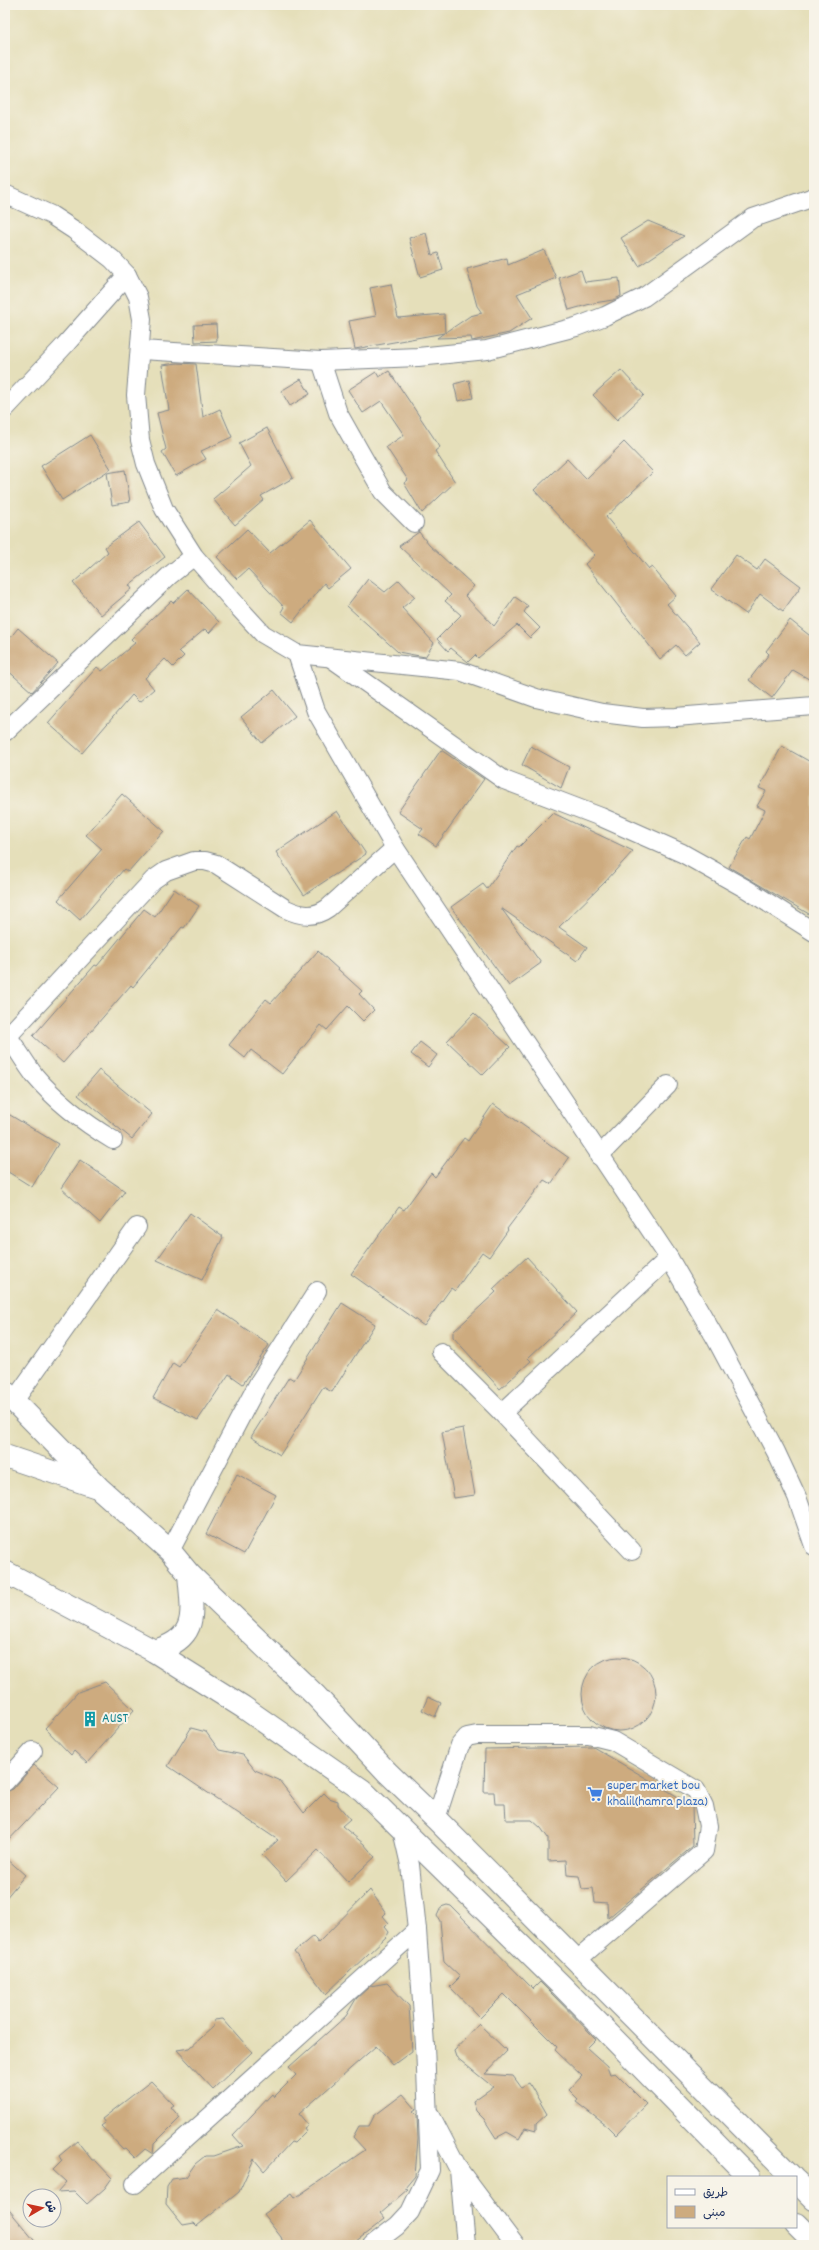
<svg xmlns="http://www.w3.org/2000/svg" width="819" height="2250" font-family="Dekko,'Playpen Sans Arabic',sans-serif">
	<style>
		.building { fill: #cdab7f }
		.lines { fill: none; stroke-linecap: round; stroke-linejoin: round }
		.minor-casing { stroke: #80878c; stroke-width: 20 }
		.highway-casing { stroke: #80878c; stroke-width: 24 }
		.minor { stroke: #fff; stroke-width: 18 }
		.highway { stroke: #fff; stroke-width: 22 }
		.labels { text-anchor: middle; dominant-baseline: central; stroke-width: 4; stroke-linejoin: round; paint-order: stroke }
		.culture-label { font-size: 14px; fill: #0d838f; stroke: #f7f3e8; text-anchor: start }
		.shop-label { font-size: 14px; fill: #366cbe; stroke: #f7f3e8; text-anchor: start }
	</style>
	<rect width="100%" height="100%" fill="#f7f3e8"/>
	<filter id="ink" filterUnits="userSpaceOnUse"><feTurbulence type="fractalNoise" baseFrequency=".025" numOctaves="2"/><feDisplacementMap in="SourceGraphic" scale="8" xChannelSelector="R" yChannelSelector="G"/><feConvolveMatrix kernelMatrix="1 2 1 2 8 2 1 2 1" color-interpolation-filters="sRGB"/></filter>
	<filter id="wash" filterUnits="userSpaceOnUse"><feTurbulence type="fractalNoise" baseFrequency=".012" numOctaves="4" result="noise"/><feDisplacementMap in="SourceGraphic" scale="16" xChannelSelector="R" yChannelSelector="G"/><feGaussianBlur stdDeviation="0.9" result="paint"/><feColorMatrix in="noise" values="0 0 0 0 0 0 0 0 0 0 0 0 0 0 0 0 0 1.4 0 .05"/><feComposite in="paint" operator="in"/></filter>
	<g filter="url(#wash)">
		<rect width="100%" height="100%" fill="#e5dfba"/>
		<g id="blocks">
			<g class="building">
				<polygon points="648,221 684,236 639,266 621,238"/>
				<polygon points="426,233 432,255 438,253 443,270 420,277 409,238"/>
				<polygon points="544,250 556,278 517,294 532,318 509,333 472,341 471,337 437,338 444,333 355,349 349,321 376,316 370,288 391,284 398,318 444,314 445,333 470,316 482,313 477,306 467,269 507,258 508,265"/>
				<polygon points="581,270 585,282 619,278 621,296 613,300 594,303 569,310 559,278"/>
				<polygon points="216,324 217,341 195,342 194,325"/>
				<polygon points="178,363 196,364 203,417 220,409 232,437 201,451 206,459 176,476 162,452 166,449 157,413 169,410 162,365"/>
				<polygon points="621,370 644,395 617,420 593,395"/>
				<polygon points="389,371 440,447 435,451 455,482 422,513 404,483 408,480 386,447 404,435 381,401 363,413 348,390 376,372 379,377"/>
				<polygon points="301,379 310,394 290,406 281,391"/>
				<polygon points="469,380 473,398 458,401 454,384"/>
				<polygon points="267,428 293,478 261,496 264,500 235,525 213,499 251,466 239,443"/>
				<polygon points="90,435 111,469 62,500 41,466"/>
				<polygon points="624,442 653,472 606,517 649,569 652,567 676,596 667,604 700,642 685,655 676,645 660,659 585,564 595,555 534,490 567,459 586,479"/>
				<polygon points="125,470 130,502 112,505 107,473"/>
				<polygon points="310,520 351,569 328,588 324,583 293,622 281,612 284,607 248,569 237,579 217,557 247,529 270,553"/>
				<polygon points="139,522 165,557 129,585 132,589 101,615 73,583 108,552 105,547"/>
				<polygon points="419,532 429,545 474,586 465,596 494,626 515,597 528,606 524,612 540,628 530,638 517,625 478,658 475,655 468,662 451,648 448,651 437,639 461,615 445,601 451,595 399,546"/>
				<polygon points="736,555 757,570 765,559 801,586 783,611 760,594 746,614 711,589"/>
				<polygon points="368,579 385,592 399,580 415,597 402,608 434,643 425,657 398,652 347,606"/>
				<polygon points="188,589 219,622 209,633 205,629 179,651 184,656 173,667 165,659 145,678 154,689 139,702 132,695 82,753 48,723 97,667 102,671 135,643 131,639 171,601 173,603"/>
				<polygon points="790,620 814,639 814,682 793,670 772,698 749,680 769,654 766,651"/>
				<polygon points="18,628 58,663 32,692 5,668 5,644"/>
				<polygon points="274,690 295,716 262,743 241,717"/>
				<polygon points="531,746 569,767 561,788 522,765"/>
				<polygon points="782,746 814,764 814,917 729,867 747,837 750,839 765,810 757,806 766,791 759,788"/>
				<polygon points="441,750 484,779 436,846 419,834 423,829 398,812"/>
				<polygon points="122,794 164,831 128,872 124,869 80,920 58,900 102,849 86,835"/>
				<polygon points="337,811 366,854 304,895 276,852"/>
				<polygon points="553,813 633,851 605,882 559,927 587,947 577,961 501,908 541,963 509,986 451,907 483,884 487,889 517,846 519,847"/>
				<polygon points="174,889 199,906 184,928 182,927 133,987 131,985 63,1063 33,1036 95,965 97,966 144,909 155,917"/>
				<polygon points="318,951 362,991 359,994 374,1010 363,1021 348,1006 327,1030 321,1025 282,1074 251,1050 245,1058 229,1045 266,999 271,1003"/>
				<polygon points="474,1013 510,1047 483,1075 447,1041"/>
				<polygon points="420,1042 437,1055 428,1067 411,1054"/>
				<polygon points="99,1070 152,1114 132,1139 78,1095"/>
				<polygon points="493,1104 569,1158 551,1184 544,1180 507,1229 508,1230 489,1257 482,1252 455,1291 451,1288 424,1326 351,1274 399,1207 404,1210 431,1173 435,1177 464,1138 468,1141"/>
				<polygon points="5,1112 58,1144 32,1187 5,1170"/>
				<polygon points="80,1160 125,1191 100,1223 61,1188"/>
				<polygon points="190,1213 223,1237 202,1280 157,1260"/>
				<polygon points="527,1257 577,1312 528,1358 531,1361 500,1389 453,1337 453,1332 496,1292 493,1289"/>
				<polygon points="342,1303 375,1324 332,1392 323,1387 280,1455 251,1437 289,1377 294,1380"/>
				<polygon points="218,1310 269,1345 243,1384 229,1374 198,1420 153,1398 173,1363 179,1367"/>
				<polygon points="463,1428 475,1495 454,1498 442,1432"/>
				<polygon points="237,1474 276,1495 244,1554 206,1534"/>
				<circle cx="619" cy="1694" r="37"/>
				<polygon points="105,1682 134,1710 87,1763 74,1751 71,1755 45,1728 78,1692"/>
				<polygon points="428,1697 441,1703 435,1717 422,1710"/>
				<polygon points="191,1728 206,1732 219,1750 243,1755 255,1770 279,1780 304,1813 324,1793 329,1798 338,1801 338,1805 350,1819 342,1826 364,1844 375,1857 348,1882 318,1850 286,1881 262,1855 278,1840 168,1766"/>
				<polygon points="593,1747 692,1805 693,1846 608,1918 607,1903 595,1902 593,1888 582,1889 579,1876 567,1875 566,1860 548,1861 548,1838 541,1828 532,1820 506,1820 505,1804 495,1804 494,1792 484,1792 485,1749"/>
				<polygon points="34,1765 59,1787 5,1844 5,1792 13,1789"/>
				<polygon points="5,1857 25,1875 5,1899"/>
				<polygon points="370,1890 386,1913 383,1916 389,1923 385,1927 389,1932 387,1936 326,1994 294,1952 313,1936 318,1943"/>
				<polygon points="447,1905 451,1906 533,1989 540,1982 552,1994 596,2039 587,2048 607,2066 610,2074 615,2073 646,2104 616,2135 607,2126 576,2102 578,2099 569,2090 582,2076 555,2050 557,2047 504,1994 480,2018 450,1987 460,1977 444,1962 440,1921 437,1916 441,1907"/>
				<polygon points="387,1983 409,2006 412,2051 393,2065 376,2046 299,2114 308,2125 304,2128 306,2131 294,2143 291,2142 264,2171 254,2159 239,2192 197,2226 194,2223 183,2225 166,2204 167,2187 172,2179 186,2177 195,2164 205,2156 214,2156 243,2146 233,2135 272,2094 274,2097 296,2075 289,2067 346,2016 356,1999 370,1986"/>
				<polygon points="223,2019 252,2052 213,2089 177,2050 190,2048 213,2027 214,2020"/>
				<polygon points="479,2024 507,2051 485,2074 513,2076 521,2087 529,2083 547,2114 536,2124 536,2131 525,2128 519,2139 507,2132 496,2138 484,2119 476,2111 473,2101 493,2087 456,2057 454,2051"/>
				<polygon points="151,2081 174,2105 171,2107 180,2118 154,2144 153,2154 145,2149 135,2158 125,2148 123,2149 101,2126 105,2123 102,2119"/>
				<polygon points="403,2094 416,2109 413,2111 417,2115 418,2139 415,2176 405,2188 408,2189 380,2213 385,2219 351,2245 284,2245 281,2237 263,2214 292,2194 295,2198 365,2150 353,2137 359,2126 369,2126 374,2116"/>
				<polygon points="77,2141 92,2160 95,2160 112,2178 105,2188 87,2204 74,2191 57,2192 66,2182 53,2170 62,2161 59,2156"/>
				<polygon points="5,2205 38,2245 5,2245"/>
			</g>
		</g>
	</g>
	<g filter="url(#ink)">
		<use href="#blocks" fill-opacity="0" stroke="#80878c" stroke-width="1"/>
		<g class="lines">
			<defs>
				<g id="minor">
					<polyline points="5,194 51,215 74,230 112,259 127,275 138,297 142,319 136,395 140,440 146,464 164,509 194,556 240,609 263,634 297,654 316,711 395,848 669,1258 716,1339 776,1452 797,1497 814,1546"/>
					<polyline points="141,350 321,361 418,357 487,350 576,327 605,316 644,297 753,218 814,197"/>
					<polyline points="321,361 338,413 360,452 383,492 414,523"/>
					<polyline points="5,409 65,345 127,275"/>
					<polyline points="297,654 460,671 536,698 602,713 643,718 676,717 814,706"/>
					<polyline points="331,658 504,780 601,817 682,853 748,890 814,932"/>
					<polyline points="5,732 169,576 194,556"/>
					<path d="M5 1033C16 1046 24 1062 35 1076 57 1102 83 1122 113 1140"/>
					<path d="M8 1036 153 880 166 871 194 861H205L216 864 286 909C301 916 314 918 328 908L395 848"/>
					<polyline points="599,1156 668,1085"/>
					<polyline points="441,1352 502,1413 632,1551"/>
					<polyline points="14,1401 137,1227"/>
					<polyline points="502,1413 669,1258"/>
					<polyline points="170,1551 259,1382 317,1291"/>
					<polyline points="5,1782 33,1751"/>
					<polyline points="436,1819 460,1745 467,1737 477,1735 589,1735 613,1741 696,1790 704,1806 708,1826 704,1851 576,1961"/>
					<polyline points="431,2116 459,2170 515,2245"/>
					<polyline points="459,2170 466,2245"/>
					<polyline points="135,2184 417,1930"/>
					<polyline points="372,2245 397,2226 410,2212 430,2170 425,2045 417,1930 410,1865 402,1830"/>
				</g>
				<g id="highway">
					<polyline points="5,1392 99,1488 170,1551 189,1574 316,1696 387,1772 436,1819 792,2177"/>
					<polyline points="5,1456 94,1486"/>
					<polyline points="5,1572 154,1651 243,1707 362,1790 561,1985 749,2177"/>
					<path d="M154 1651C200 1638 192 1613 189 1574"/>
					<polyline points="796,2181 814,2199"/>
					<polyline points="796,2224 814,2242"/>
				</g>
			</defs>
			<use href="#minor" class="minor-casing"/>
			<use href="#highway" class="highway-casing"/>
			<use href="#minor" class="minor"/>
			<use href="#highway" class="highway"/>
		</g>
	</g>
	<defs>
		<symbol id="building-bare" viewBox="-9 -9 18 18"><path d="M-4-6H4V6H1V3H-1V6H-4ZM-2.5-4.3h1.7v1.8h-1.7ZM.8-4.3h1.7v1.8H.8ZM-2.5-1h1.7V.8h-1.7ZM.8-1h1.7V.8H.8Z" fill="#0f9aa8" stroke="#f7f3e8" stroke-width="2.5" paint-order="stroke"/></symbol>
		<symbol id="supermarket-bare" viewBox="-9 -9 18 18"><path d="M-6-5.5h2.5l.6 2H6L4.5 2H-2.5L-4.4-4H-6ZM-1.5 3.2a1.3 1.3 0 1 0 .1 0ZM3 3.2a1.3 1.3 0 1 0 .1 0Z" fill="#3f7fe0" stroke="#f7f3e8" stroke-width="2.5" paint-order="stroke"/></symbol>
	</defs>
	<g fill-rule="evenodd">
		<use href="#building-bare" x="79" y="1708" width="22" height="22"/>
		<use href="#supermarket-bare" x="584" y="1783" width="22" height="22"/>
	</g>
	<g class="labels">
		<g class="culture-label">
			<text x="102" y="1719">AUST</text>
		</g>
		<g class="shop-label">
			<text x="607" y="1786">super market bou<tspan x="607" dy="16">khalil(hamra plaza)</tspan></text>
		</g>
	</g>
	<rect width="819" height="2250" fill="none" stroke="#f7f3e8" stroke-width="20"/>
	<rect x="667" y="2176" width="130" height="52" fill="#f7f3e8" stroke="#9fa5b1"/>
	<rect x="675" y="2189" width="20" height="6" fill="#ffffff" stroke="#9fa5b1"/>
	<text x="703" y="2196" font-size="12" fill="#1b2f5e">طريق</text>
	<rect x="675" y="2206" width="20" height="12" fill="#cdab7f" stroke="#9fa5b1"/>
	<text x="703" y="2216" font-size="12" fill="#1b2f5e">مبنى</text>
	<g transform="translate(42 2208) rotate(81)"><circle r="19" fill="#f7f3e8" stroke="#9fa5b1"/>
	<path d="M0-3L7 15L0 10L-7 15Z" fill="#c8321e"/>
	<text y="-6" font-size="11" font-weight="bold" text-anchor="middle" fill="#1b2f5e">ش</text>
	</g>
</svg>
